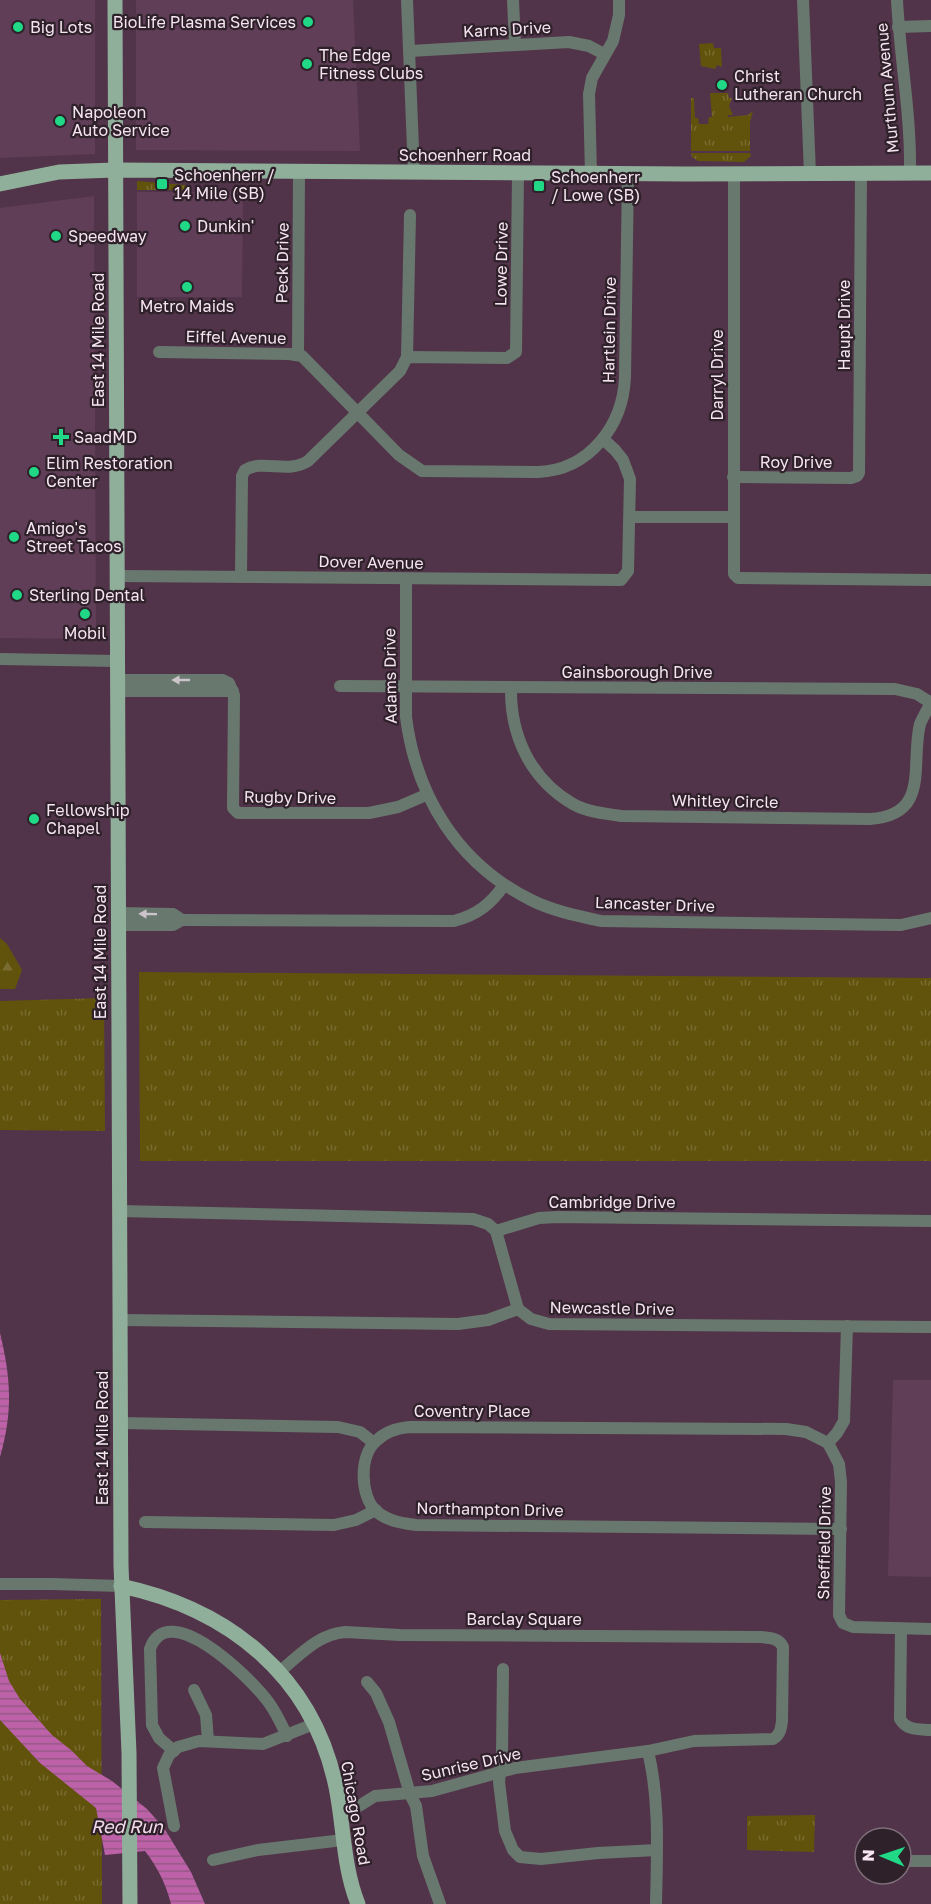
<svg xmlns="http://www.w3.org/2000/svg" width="931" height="1904" font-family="'Golos Text',sans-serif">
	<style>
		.built { fill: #603e57 }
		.grass { fill: url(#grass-tufts) }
		.forest { fill: url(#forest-firs) }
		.water { fill: url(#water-rules) }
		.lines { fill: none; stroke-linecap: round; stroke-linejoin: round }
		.minor { stroke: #69786e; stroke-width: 12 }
		.major { stroke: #90af9b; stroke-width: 15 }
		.oneway { fill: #ccc4ca }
		.poi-dot { fill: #21d887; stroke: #2e212a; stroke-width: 2 }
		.labels { text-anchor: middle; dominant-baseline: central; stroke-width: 4.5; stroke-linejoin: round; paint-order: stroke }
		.poi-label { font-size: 16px; fill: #f6e4f1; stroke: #2e212a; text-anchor: start }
		.street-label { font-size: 16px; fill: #f6e4f1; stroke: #2e212a }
		.water-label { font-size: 18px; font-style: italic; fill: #f3daeb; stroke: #2e212a }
	</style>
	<defs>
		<pattern id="grass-tufts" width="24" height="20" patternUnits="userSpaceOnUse" patternTransform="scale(1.5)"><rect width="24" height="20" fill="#61530c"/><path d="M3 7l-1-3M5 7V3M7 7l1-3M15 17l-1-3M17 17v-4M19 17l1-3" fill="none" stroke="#786c30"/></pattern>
		<pattern id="forest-firs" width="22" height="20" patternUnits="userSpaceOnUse" patternTransform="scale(1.5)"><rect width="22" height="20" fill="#61530c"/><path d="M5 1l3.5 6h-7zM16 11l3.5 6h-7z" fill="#786c30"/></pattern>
		<pattern id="water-rules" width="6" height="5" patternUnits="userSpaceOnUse" patternTransform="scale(1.5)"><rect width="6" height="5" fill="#bd62a8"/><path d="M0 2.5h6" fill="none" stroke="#955886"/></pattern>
	</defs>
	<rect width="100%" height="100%" fill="#513449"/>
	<g class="built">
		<polygon points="0,0 95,0 95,154 0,158"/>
		<polygon points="136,0 353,0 360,151 136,150"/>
		<polygon points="137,192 243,192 242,297 137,297"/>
		<polygon points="94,196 96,639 0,638 0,208"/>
		<polygon points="893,1380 931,1380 931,1577 888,1576"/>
	</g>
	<g class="grass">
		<polygon points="713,43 714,48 721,48 722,67 717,65 715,69 701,66 699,44"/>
		<polygon points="710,93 728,93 729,98 732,98 729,106 733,115 728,115 728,117 748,115 753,111 750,122 750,151 691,151 691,98 694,98 695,118 698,118 699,124 708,124 709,117 712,117"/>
		<polygon points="691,153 750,153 751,156 744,162 698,161 692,157"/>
		<polygon points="137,181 185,185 188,190 137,190"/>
		<polygon points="139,972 931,978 931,1161 140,1161"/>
		<polygon points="104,998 105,1131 0,1130 0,1001"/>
		<polygon points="101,1599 102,1904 0,1904 0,1600"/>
		<polygon points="815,1815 814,1852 747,1850 747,1816"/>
	</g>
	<polygon class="forest" points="0,938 7,944 22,970 15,989 0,989"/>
	<g class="water">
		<path d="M0 1333C11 1379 13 1411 0 1457Z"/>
		<path d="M0 1653 9 1681 20 1699 52 1735 71 1750 87 1766 112 1781 147 1809 164 1828 191 1872 205 1904H171C166 1884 158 1868 145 1851L105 1855 96 1808 40 1763 0 1720Z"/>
	</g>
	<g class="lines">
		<g class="minor">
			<polyline points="407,0 414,173"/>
			<polyline points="513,0 515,44"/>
			<polyline points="803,0 810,174"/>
			<path d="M897 0C900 59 911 113 910 173"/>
			<polyline points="898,27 931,26"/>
			<polyline points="410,51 569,42 589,46 604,54"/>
			<polyline points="591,174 589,94 592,78 613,41 619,15 619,0"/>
			<polyline points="734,174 734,574 738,578 742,578 931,580"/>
			<path d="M159 352 289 354 302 356 399 455 422 471 538 472C589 470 623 426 625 377L628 174"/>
			<polyline points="298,355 299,171"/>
			<polyline points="407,357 410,215"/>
			<polyline points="733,477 851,478 857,476 859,473 861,174"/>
			<polyline points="630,517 733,517"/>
			<polyline points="117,576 621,580 628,571 630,479 623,460 615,450 603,439"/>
			<path d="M241 577 242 476 245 470C263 459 288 474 308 461L400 371 407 357 507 358 516 352 518 173"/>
			<path d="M406 579V717C416 796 458 864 531 900 553 911 578 916 601 921L901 925 931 918"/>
			<polyline points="0,659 117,661"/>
			<polyline points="117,680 223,680 229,683 234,695 233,808 238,813 369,813 398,807 426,795"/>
			<polyline points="340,686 895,689 917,694 931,703"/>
			<path d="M511 687C510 735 530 779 573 804 587 812 606 814 622 816L870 819C931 815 910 765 920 724 923 717 927 710 931 703"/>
			<polyline points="117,691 233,691"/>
			<path d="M182 920 454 921C477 915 491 904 504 885"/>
			<polyline points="118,925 173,925 182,920 173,914 118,913"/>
			<polyline points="119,1211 473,1219 488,1224 496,1231"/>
			<polyline points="496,1231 539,1218 557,1217 931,1221"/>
			<polyline points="496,1231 518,1309"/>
			<polyline points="518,1309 531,1319 549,1324 931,1327"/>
			<polyline points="120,1320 458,1324 488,1320 518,1309"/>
			<polyline points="847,1326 844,1421 837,1433 828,1443 839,1464 841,1482 839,1615 843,1623 853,1627 931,1629"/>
			<polyline points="120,1423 338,1427 360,1432 374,1443"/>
			<path d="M828 1443 806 1432 786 1429 410 1427C397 1428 385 1432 376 1441 359 1456 360 1496 376 1511 387 1521 402 1523 416 1525L841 1529"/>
			<polyline points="145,1522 334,1525 356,1520 376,1510"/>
			<polyline points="0,1584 52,1584 121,1586"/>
			<path d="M901 1629 900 1719C907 1731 919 1729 931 1730"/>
			<polyline points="503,1669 502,1755 499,1782 505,1831 513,1850 520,1857 541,1859 598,1853 657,1850"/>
			<path d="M279 1672C299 1656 318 1634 345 1632L400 1635 761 1637C770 1638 779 1638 783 1647L782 1721C781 1729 780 1735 773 1739L694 1741 648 1751 515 1768 432 1791 375 1796 359 1806 339 1809"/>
			<polyline points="367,1682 376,1693 389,1722 410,1794 416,1806 423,1856 440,1904"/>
			<polyline points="194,1690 206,1715 208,1741"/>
			<path d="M174 1751 159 1738 152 1725 150 1649C168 1597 249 1677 266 1699 275 1710 281 1723 287 1736"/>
			<path d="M648 1751C660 1801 657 1853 656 1904"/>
			<polyline points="174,1826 163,1768 169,1755 178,1747 199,1741 263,1744 314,1724"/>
			<polyline points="213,1860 258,1850 343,1840"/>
			<polyline points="901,1861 931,1861"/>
		</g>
		<g class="major">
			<polyline points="115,0 121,1566 129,1753 130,1904"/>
			<polyline points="0,184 59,172 115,170 687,174 931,173"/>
			<path d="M121 1586C229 1609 313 1676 336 1787 344 1826 343 1867 358 1904"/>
		</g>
	</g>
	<defs><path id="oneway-solid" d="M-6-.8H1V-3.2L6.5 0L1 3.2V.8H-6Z" transform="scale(1.5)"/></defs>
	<g class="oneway">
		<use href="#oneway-solid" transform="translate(181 680) rotate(-180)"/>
		<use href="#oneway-solid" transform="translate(148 914) rotate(-179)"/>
	</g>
	<g class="poi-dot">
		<circle cx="308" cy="22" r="6"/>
		<circle cx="18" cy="27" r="6"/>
		<circle cx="307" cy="64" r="6"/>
		<circle cx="722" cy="85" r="6"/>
		<circle cx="60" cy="121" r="6"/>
		<rect x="156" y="178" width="12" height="12" rx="3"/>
		<rect x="533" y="180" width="12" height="12" rx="3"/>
		<circle cx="185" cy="226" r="6"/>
		<circle cx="56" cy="236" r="6"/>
		<circle cx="187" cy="287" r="6"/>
		<path d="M58 428h6v6h6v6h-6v6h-6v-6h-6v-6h6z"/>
		<circle cx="34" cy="472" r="6"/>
		<circle cx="14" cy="537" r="6"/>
		<circle cx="17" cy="595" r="6"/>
		<circle cx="85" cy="614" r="6"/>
		<circle cx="34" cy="819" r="6"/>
	</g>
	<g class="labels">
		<g class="poi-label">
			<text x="296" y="22" text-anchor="end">BioLife Plasma Services</text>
			<text x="30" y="27">Big Lots</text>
			<text x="319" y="55">The Edge<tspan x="319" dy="18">Fitness Clubs</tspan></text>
			<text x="734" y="76">Christ<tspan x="734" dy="18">Lutheran Church</tspan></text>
			<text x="72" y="112">Napoleon<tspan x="72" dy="18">Auto Service</tspan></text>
			<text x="174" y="175">Schoenherr /<tspan x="174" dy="18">14 Mile (SB)</tspan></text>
			<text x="551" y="177">Schoenherr<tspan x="551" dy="18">/ Lowe (SB)</tspan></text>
			<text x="197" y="226">Dunkin'</text>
			<text x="68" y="236">Speedway</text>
			<text x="187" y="306" text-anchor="middle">Metro Maids</text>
			<text x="74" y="437">SaadMD</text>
			<text x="46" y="463">Elim Restoration<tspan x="46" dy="18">Center</tspan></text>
			<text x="26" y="528">Amigo's<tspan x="26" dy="18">Street Tacos</tspan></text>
			<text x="29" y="595">Sterling Dental</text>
			<text x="85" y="633" text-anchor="middle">Mobil</text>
			<text x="46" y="810">Fellowship<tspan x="46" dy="18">Chapel</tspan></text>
		</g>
		<g class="street-label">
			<text transform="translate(507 29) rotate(-3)">Karns Drive</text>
			<text transform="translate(887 88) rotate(-95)">Murthum Avenue</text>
			<text x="465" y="155">Schoenherr Road</text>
			<text transform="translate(282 263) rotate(-89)">Peck Drive</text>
			<text transform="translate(501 264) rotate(-89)">Lowe Drive</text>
			<text transform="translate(844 325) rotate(-90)">Haupt Drive</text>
			<text transform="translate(609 330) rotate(-89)">Hartlein Drive</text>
			<text transform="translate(236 337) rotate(1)">Eiffel Avenue</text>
			<text transform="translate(98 340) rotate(-90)">East 14 Mile Road</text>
			<text transform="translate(717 375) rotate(-90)">Darryl Drive</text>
			<text x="796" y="462">Roy Drive</text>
			<text transform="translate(371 562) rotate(1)">Dover Avenue</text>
			<text x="637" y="672">Gainsborough Drive</text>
			<text transform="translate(390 676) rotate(-91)">Adams Drive</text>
			<text transform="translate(290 797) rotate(1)">Rugby Drive</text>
			<text transform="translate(725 801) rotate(1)">Whitley Circle</text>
			<text transform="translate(655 904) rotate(2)">Lancaster Drive</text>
			<text transform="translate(100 952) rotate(-90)">East 14 Mile Road</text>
			<text x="612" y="1202">Cambridge Drive</text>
			<text transform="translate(612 1308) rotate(1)">Newcastle Drive</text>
			<text x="472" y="1411">Coventry Place</text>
			<text transform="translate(102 1438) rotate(-90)">East 14 Mile Road</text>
			<text transform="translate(490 1509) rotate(1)">Northampton Drive</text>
			<text transform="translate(824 1543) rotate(-89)">Sheffield Drive</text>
			<text x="524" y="1619">Barclay Square</text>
			<text transform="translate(471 1764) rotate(-13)">Sunrise Drive</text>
			<text transform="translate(356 1813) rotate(80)">Chicago Road</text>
		</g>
		<g class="water-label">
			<text x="127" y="1826">Red Run</text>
		</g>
	</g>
	<g transform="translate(883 1856) rotate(272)"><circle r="28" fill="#2e212a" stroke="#7e6f7a" stroke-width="1.5"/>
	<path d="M0-4.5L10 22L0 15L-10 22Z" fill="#21d887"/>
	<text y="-9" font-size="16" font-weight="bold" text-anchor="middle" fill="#f6e4f1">N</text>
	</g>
</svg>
